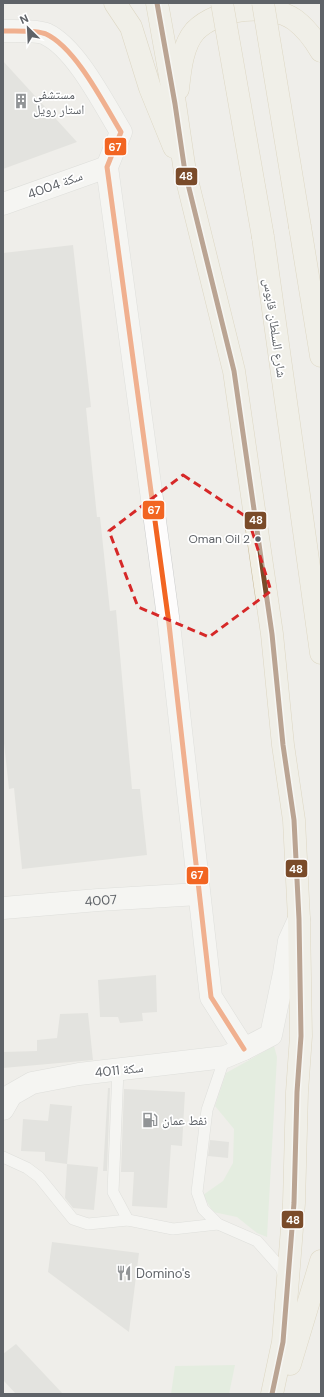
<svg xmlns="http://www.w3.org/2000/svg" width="324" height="1397" font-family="'DM Sans','Noto Naskh Arabic',sans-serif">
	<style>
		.green { fill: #d8ebd6 }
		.building { fill: #d6d5d3 }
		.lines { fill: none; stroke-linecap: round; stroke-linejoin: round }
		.service-casing { stroke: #cbcccc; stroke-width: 12 }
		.minor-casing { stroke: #cbcccc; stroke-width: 23 }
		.trunk-casing { stroke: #c8b996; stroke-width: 23 }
		.service { stroke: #fdfcfc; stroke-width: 11 }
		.minor { stroke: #fdfcfc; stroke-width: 22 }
		.trunk { stroke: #f2f0e6; stroke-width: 22 }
		.trunk-bridge-casing { stroke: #c8b996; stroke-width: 23; stroke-linecap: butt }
		.trunk-bridge { stroke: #f2f0e6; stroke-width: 22 }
		.bus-1-casing { stroke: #fff; stroke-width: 8 }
		.bus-2-casing { stroke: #fff; stroke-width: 8 }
		.bus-1 { stroke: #7a4b2a; stroke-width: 5 }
		.bus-2 { stroke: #f26522; stroke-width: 5 }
		.marked { fill: none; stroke: #d62828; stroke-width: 3; stroke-dasharray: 8 5; stroke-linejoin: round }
		.bus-dot { fill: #5f6368; stroke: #fff; stroke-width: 1.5 }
		.labels { text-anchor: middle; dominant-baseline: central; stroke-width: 3.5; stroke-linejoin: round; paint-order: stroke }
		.bus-label { font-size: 12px; fill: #5f6368; stroke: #fff; text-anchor: end }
		.poi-label { font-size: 13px; fill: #5f6368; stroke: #fff; text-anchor: start }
		.street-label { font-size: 13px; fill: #5f6368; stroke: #fff }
		.line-badge { stroke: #fff; stroke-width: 1.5 }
		.badge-label { font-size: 11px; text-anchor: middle; font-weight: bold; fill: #fff }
	</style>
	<rect width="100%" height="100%" fill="#efeeea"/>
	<g class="green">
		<polygon points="274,1046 277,1057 267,1237 257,1233 237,1217 213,1212 203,1195 223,1181 233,1163 234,1129 215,1106 226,1073"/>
		<polygon points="235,1365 229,1394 171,1394 175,1366"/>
	</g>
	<g class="building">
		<polygon points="3,61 77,142 3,169"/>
		<polygon points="73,245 91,407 86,408 97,517 100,517 110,611 116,610 132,789 140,789 147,855 22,869 14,788 9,789 3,734 3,253"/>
		<polygon points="156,975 157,1012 142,1013 143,1021 120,1023 118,1017 100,1017 98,980"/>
		<polygon points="88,1013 93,1060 3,1068 3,1052 37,1051 37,1040 57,1038 60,1014"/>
		<polygon points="108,1088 110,1088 107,1171 103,1171"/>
		<polygon points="124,1089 185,1092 182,1146 171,1145 167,1208 132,1206 134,1172 121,1172"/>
		<polygon points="50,1104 72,1106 67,1164 45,1161 45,1152 21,1151 23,1119 48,1121"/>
		<polygon points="210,1140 229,1142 228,1158 208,1156"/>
		<polygon points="67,1164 98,1167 94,1210 73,1208 65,1198"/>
		<polygon points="52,1242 139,1253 129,1332 48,1272"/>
		<polygon points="16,1344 63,1394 16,1394 3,1380 3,1354"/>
	</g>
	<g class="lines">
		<defs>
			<g id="service">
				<polyline points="225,1057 207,1110 197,1192 203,1209 218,1224 257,1241 281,1268 284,1276"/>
				<polyline points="118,1070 113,1192 128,1220 173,1229 218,1224"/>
				<polyline points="3,1157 27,1168 39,1177 73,1219 88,1224 128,1220"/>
			</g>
			<g id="minor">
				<path d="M3 31C13 31 38 30 46 34 76 48 104 104 121 132L107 167 169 624 211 997 244 1049"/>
				<polyline points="3,204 107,167"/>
				<path id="s1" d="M3 908 98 900 199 894"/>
				<polyline points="3,1109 11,1095 32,1083 79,1074 225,1057 244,1049 271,1035 284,973 289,941 299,919"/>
			</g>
			<g id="trunk">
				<polyline points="115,3 131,27 150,88 174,147"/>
				<polyline points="157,3 175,104 185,172 234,371 272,634 283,745 294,820 299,919 301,1036 297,1092 294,1203 283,1342 272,1394"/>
				<path d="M178 89C180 71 182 46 195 31 217 8 270 2 295 20 307 29 314 39 321 51"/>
				<polyline points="300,227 321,356"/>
				<polyline points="263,237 321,653"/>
				<polyline points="290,1364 321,1261"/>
			</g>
		</defs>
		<use href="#service" class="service-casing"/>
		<use href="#minor" class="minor-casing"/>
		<use href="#trunk" class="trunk-casing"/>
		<use href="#service" class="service"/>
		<use href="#minor" class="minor"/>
		<use href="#trunk" class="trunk"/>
		<defs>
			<g id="trunk-bridge">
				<polyline points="222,3 263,237"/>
				<polyline points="263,3 300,227"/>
			</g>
		</defs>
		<use href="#trunk-bridge" class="trunk-bridge-casing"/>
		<use href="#trunk-bridge" class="trunk-bridge"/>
		<defs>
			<polyline id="bus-1" points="157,3 175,104 185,172 234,371 272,634 283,745 294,820 299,919 301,1036 297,1092 294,1203 283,1342 272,1394"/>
			<path id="bus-2" d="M3 31C13 31 38 30 46 34 76 48 104 104 121 132L107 167 169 624 211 997 244 1049"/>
		</defs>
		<use href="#bus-1" class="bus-1-casing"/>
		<use href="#bus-2" class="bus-2-casing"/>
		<use href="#bus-1" class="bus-1"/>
		<use href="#bus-2" class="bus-2"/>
	</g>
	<path d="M0 0H324V1397H0ZM183 475 248 518 271 591 209 637 138 607 109 531Z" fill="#efeeea" fill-opacity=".55" fill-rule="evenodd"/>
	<path class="marked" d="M183 475 248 518 271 591 209 637 138 607 109 531Z"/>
	<defs>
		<symbol id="building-bare" viewBox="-9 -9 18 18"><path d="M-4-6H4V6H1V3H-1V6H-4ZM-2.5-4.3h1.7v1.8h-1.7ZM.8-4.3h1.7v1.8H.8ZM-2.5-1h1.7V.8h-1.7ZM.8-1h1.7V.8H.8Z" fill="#919496" stroke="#fff" stroke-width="2.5" paint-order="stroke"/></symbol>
		<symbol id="fuel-bare" viewBox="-9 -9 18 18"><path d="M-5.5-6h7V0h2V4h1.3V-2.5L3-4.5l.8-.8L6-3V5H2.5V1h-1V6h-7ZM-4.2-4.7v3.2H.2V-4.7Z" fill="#919496" stroke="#fff" stroke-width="2.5" paint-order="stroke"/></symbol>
		<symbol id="restaurant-bare" viewBox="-9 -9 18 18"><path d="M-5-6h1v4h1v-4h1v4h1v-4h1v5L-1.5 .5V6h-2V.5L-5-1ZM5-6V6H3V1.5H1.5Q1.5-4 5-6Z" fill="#919496" stroke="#fff" stroke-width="2.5" paint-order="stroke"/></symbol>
	</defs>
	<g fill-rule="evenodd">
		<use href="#building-bare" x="10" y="90" width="22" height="22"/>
		<use href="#fuel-bare" x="139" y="1109" width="22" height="22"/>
		<use href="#restaurant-bare" x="113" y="1262" width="22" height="22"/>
	</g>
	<circle class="bus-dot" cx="258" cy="539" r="3.5"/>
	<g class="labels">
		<g class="bus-label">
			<text x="250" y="539">Oman Oil 2</text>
		</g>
		<g class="poi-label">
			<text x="33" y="94">مستشفى<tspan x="33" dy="15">استار رويل</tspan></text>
			<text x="162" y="1120">نفط عمان</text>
			<text x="136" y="1273">Domino's</text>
		</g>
		<g class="street-label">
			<text transform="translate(55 185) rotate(-20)">سكة 4004</text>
			<text transform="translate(275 328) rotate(82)">شارع السلطان قابوس</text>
			<text stroke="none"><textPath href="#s1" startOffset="98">4007</textPath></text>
			<text transform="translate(119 1070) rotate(-6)">سكة 4011</text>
		</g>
	</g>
	<g class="line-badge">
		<rect x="104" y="137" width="23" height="19" rx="4" fill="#f26522"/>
		<rect x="175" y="167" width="23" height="19" rx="4" fill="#7a4b2a"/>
		<rect x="142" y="500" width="23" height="20" rx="4" fill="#f26522"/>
		<rect x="244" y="511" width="23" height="19" rx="4" fill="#7a4b2a"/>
		<rect x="285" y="859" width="23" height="19" rx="4" fill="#7a4b2a"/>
		<rect x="186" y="866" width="23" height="19" rx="4" fill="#f26522"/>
		<rect x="281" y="1210" width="23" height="19" rx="4" fill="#7a4b2a"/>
	</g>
	<g class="badge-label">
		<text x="115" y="151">67</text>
		<text x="186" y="180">48</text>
		<text x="154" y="514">67</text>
		<text x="256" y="524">48</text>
		<text x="296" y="873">48</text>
		<text x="197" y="879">67</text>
		<text x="293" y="1224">48</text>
	</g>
	<rect width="324" height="1397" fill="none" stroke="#5f6368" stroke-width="8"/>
	<g transform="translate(28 28) rotate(336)" stroke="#ffffff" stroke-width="3" paint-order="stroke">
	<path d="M0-3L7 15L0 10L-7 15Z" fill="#5f6368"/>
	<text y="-6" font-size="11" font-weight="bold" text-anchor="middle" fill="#5f6368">N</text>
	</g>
</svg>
